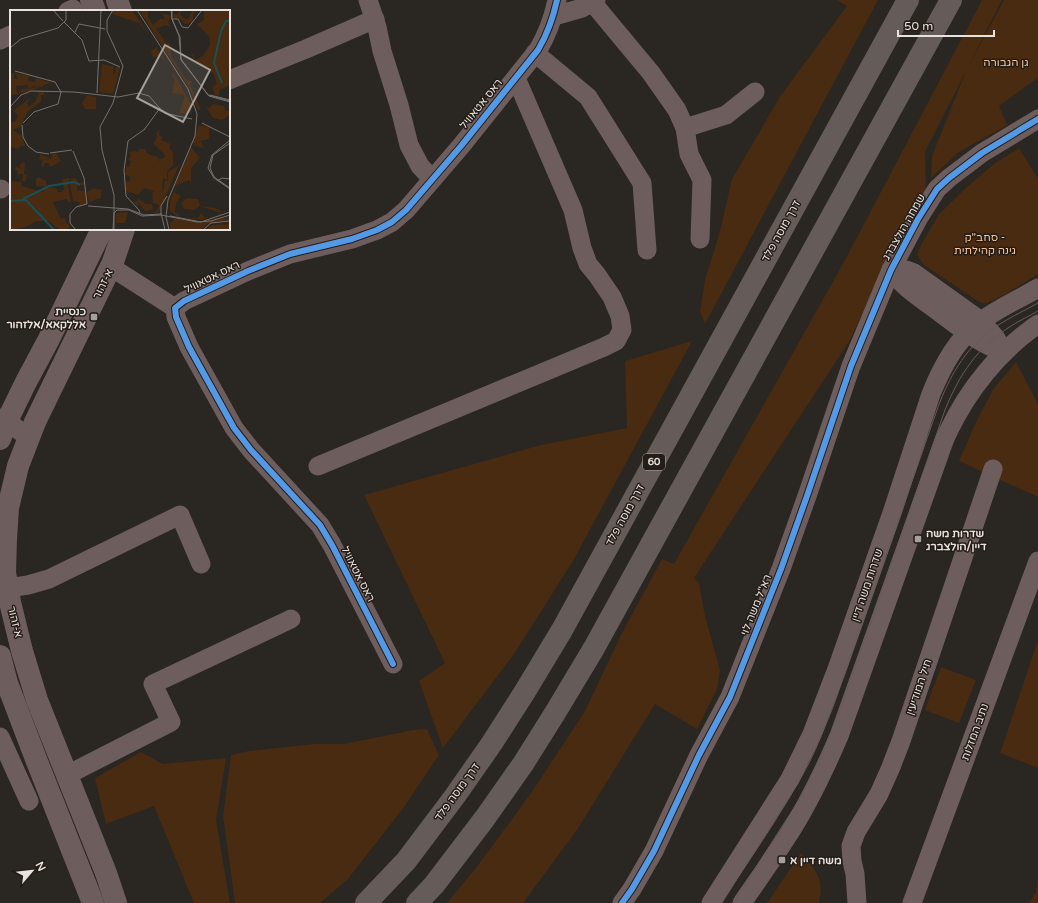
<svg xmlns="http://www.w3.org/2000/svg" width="1038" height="903" font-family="'Varela Round',Heebo,sans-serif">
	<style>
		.green { fill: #482b10 }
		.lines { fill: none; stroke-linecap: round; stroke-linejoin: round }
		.minor { stroke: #6d5d5d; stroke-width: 19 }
		.major { stroke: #6e5d5d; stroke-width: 22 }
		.highway { stroke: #655b59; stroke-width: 22 }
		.tram { stroke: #665c59; stroke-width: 1 }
		.cycleway-casing { stroke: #241c16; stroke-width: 8 }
		.cycleway { stroke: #5399e6; stroke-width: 6 }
		.poi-dot { fill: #a6a09c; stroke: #241c16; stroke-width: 1.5 }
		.labels { text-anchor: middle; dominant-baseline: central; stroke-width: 3; stroke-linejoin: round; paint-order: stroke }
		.shield { fill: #241c16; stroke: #ada7a2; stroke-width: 1 }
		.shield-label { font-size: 10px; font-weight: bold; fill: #e8e2de }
		.park-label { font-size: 11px; fill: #fcc89e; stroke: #241c16 }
		.street-label { font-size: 11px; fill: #e8e2de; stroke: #241c16 }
		.poi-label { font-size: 11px; font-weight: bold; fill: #e8e2de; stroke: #241c16; text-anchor: start }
		.inset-river { fill: none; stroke: #165159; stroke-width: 2 }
		.inset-road { fill: none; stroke: #76716d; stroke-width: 1 }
		.view { fill: #a6a09c; fill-opacity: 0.15; stroke: #a6a09c; stroke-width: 2 }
		.inset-edge { fill: none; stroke: #e8e2de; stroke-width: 2 }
	</style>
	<rect width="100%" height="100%" fill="#2a2622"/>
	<g class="green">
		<polygon points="837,0 878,0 705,324 700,312 705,280 720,231 732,179 781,95 847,6"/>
		<polygon points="982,0 1002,0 967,69 1004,0 1038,0 1038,81 1036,79 999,106 1007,125 959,152 931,178 932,156 966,71 925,152 926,190 887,262 850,340 694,578 699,583 705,616 720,670 717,689 697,729 655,704 577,830 523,903 447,903 479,864 531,793 584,713 621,635 662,559 674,564 844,262"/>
		<polygon points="1019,148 1038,179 1038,274 1002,296 987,303 982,303 976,300 924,265 917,255 921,245 939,214 967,187 995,163"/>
		<polygon points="692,341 573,561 514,654 443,748 419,681 445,663 364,495 541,445 627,428 625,361"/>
		<polygon points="1016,362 1038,404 1038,497 959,461 976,422 994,388"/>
		<polygon points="1038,640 1038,768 1000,753"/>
		<polygon points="941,667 976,680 959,723 925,710"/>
		<polygon points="427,729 439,755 404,807 348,879 320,903 235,903 223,816 231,755 249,751 314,744 344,744 413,730"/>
		<polygon points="141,752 163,764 226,758 216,820 230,903 194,903 154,806 106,824 95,778"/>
		<path d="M801 853C816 870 825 880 819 903H767Z"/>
		<polygon points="1038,880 1038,903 1029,903 1036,892"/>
	</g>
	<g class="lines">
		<g class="minor">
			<polyline points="368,0 377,27 382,51 399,105 409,145 420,166 432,179"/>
			<polyline points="592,2 651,73 677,110 685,128 689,154 702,180 700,239"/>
			<polyline points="68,11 73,9"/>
			<polyline points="554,16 582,8 596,0"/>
			<polyline points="0,40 11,35"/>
			<polyline points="535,53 588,97 642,183 647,250"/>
			<polyline points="229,80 306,49 375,19"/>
			<polyline points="685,128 726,115 755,92"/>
			<polyline points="0,189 1,189"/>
			<polyline points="111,267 175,308"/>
			<polyline points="891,270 906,270 914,273 981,321 995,337 1004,352"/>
			<path d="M891 270C903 288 922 299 939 312 961 328 979 344 1004 352"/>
			<polyline points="0,418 7,421 29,438"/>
			<polyline points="318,466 604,347 616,341 622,330 620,316 612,297 597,275 588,264 582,248 573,210 516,78"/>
			<polyline points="8,588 28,585 49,579 180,515 201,564"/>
			<path d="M393 664 332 545 320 525 251 450 234 428 189 347 176 317 175 308 184 301 248 271 290 254 352 239 377 230 392 222 406 210 461 146 538 50C548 33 553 19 557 0"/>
			<polyline points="0,737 29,801"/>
			<polyline points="67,775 171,722 153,684 291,619"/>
			<polyline points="622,903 632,889 654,851 699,755 730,697 781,569 807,496 851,366 891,270 918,219 937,189 949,178 982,153 1038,119"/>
			<path d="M711 903 790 779 812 734 837 669 893 510 931 394C941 369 955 342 976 325 994 310 1018 300 1038 288"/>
			<path d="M742 903C757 881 773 859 787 837 808 805 824 771 839 736L938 458C941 449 944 440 948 432 968 390 999 351 1038 324"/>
			<polyline points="857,903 855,874 852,861 851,846 856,832 879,794 891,767 901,741 993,469"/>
			<polyline points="912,903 1038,561"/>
		</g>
		<g class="major">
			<polyline points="91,0 95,11"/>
			<polyline points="117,0 121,11"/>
			<polyline points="0,439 7,421 26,382 49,339 102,229"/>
			<polyline points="0,656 7,683 36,759 93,903"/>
			<polyline points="116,903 106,873 37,700 22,651 10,602 5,572 6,539 8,508 18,466 35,422 113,262 124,229"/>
		</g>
		<g class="highway">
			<polyline points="366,903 406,861 455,796 492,743 524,693 562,630 908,0"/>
			<polyline points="417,903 434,885 485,818 523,764 555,713 594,648 951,0"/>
		</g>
		<g class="tram">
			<path d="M721 903C751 857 783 812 809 763 818 745 825 726 833 707L938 407C949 378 964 350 990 331 1004 320 1022 312 1038 303"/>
			<path d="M733 903 799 800 819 760 838 716 945 410C960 373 977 348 1011 326 1019 321 1029 316 1038 311"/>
		</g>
		<defs>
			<g id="cycleway">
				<path d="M393 664 332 545 320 525 251 450 234 428 189 347 176 317 175 308 184 301 248 271 290 254 352 239 377 230 392 222 406 210 461 146 538 50C548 33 553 19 557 0"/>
				<polyline points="622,903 632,889 654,851 699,755 730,697 781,569 807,496 851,366 891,270 918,219 937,189 949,178 982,153 1038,119"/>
			</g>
		</defs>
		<use href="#cycleway" class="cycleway-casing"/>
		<use href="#cycleway" class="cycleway"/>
	</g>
	<g class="poi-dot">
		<rect x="90" y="313" width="8" height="8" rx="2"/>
		<rect x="914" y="535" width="8" height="8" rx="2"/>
		<rect x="778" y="856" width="8" height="8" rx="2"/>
	</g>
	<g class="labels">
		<rect class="shield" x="643" y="454" width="22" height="16" rx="3"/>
		<g class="shield-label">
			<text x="654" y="462">60</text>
		</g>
		<g class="park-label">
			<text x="1006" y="62">גן הגבורה</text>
			<text x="985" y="237">סחב"ק -<tspan x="985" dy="13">גינה קהילתית</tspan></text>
		</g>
		<g class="street-label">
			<text transform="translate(481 104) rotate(-51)">ראס אטאוויל</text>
			<text transform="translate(904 227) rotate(-60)">שמחה הולצברג</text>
			<text transform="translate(781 231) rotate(-61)">דרך מוסה פלד</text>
			<text transform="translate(212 277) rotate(-26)">ראס אטאוויל</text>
			<text transform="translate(103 284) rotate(-64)">א-זהור</text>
			<text transform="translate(625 515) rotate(-61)">דרך מוסה פלד</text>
			<text transform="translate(358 574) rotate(63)">ראס אטאוויל</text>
			<text transform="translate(867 585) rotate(-71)">שדרות משה דיין</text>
			<text transform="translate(756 605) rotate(-68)">רא"ל משה לוי</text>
			<text transform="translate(15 622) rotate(76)">א-זהור</text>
			<text transform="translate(919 687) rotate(-71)">חיל המודיעין</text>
			<text transform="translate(975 732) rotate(-70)">נתיב המזלות</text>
			<text transform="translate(457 792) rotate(-54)">דרך מוסה פלד</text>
		</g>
		<g class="poi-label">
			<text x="86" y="311" text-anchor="end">כנסיית<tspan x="86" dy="13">אללקאא/אלזהור</tspan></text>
			<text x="926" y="533">שדרות משה<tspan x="926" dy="13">דיין/הולצברג</tspan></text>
			<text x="790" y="860">משה דיין א</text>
		</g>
	</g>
	<g transform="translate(10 10)">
		<rect width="220" height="220" fill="#2a2622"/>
		<path d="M104 0H122L139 25 129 13 102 4ZM129 0 138 1V7L143 15 150 9H155L152 3 161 6 158 12 161 17 155 15 146 19 157 34 160 32 161 46 175 68 182 72 180 74 191 100H188L179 77ZM169 0H175L170 3 173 8 178 9 182 1 188 2 184 3 182 13 175 14 171 9 164 8V4H168ZM215 0 220 2V75L210 80 209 86 205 85 202 76 207 74 204 65 197 57H192L181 45 183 44 186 50 193 46 200 35 199 26 187 14 194 10V1ZM146 37 162 61 150 45 143 48 141 41ZM92 54 104 57 103 64H105L106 57 110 58 103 84 89 82ZM163 62 181 94 182 106 180 102 169 104 175 85 162 83 165 68 162 66ZM0 63H4V69H8L5 63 19 66 18 71 25 72 26 68 42 73 33 75 32 78 28 76 18 78V75L6 76 7 83 12 79 28 77 29 78 0 86ZM29 82H34V85H31V92L18 101 11 116 3 120 12 126 15 136H10L9 139 0 137V113L6 111 8 105 3 101 20 88 17 94 19 97 25 92ZM77 85 86 87V99H75L72 93ZM202 94 214 96 216 101 220 100V105L212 110 203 108 196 97 200 98ZM189 115 199 117V129L190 131 186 134 191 131 193 138 182 135 186 134 183 133ZM150 120 149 125 153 127 151 130 161 134 159 137 163 143V155L157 162V170L153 168 152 181 145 182 153 181 155 171 158 170V162L169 155 149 202 140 203 147 201 149 195 143 193 142 183 144 181 134 178 128 185 116 181V172L120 171V166L115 165 116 158V156L119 157 121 151 118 150 121 145 119 142 126 141 128 143 129 139H135L138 144 148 147V153L149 148 152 149 156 146 143 133 147 128 146 123ZM181 137 190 148 181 158V176L180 170 164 176ZM46 143 51 151 43 156H39V153H34V157L31 156 33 149 29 150 30 144 41 149 42 144ZM13 152 15 153 14 164 17 165 16 171H12L13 164H7L8 161 5 160 6 156 11 159 9 156ZM29 167 36 171 37 177 48 179 47 182H51L54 180 52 169 60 168 58 175 61 193 56 189 43 192 51 209 55 208 56 213 60 215 58 220H50L38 211H26L16 217 0 220V171L12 172 11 176 33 182 35 176H26V169ZM66 168 69 173 74 172V175H67V180L75 181 78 194 68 196 70 193 63 191 60 174 61 169ZM166 177 165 183 171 186 166 193 165 202 171 207 181 208H188L191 203 196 209H183L167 206 160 201V190ZM84 178 91 180V188L79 192 77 182ZM128 188 136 194H142L143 200 135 201 128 192V197L122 191 126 192ZM177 188 188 189 190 196 205 198 211 201V203L190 196 184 200 174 199 171 193ZM118 202 115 213H106V203ZM211 207 215 209 220 207V210L197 214 191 220H162L160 216V213L165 209 189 213ZM220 214V220H195L202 215Z" fill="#482b10"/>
		<path class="inset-river" d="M212 73 204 53 211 21 216 11H220M13 189 39 176 64 172 70 175M0 191 16 190 44 220"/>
		<path class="inset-road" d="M43 0 53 11M103 0 97 10V21L113 56 103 93 90 117 92 140 104 185V220M127 0 178 79 187 104 185 126 158 190 156 207 159 220M161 0 162 9 169 26 171 50 199 86 220 92M162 0V9L170 27 171 49 198 85 220 91M163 9H168L172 17 178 18 192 0M54 12 72 30 79 51 94 50 110 57M65 22 69 14 95 19M0 38 11 29 48 18 56 10V0M5 61 45 72 51 82 48 94 24 102 13 113M87 83 91 0M200 85 220 90M0 97 11 85 21 81 64 82 108 87 129 83 139 86 154 103 182 109M192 113 220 127M12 115 13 127 18 136 26 142 39 144M134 120 150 98M220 130 202 145 198 158 204 168 220 179M220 133 203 145 200 158 204 167 220 178M63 141 74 168 77 194M40 143 62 140M207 171 212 168 220 169M78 196 118 199 134 205 151 204M151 203 155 220M130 204 129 200 116 186 114 160 118 131 135 119M151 204V196L157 186M160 206 191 212 220 202M66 220 60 213V204L66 197 77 194M103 220 104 203 107 200H119L132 206 151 205 187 212 201 211 220 205M193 220 201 213 220 211"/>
		<path class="view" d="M155 35 200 60 173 112 127 88Z"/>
		<rect width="220" height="220" class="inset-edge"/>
	</g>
	<g transform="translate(32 871) rotate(62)" stroke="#241c16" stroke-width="3" paint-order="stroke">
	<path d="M0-3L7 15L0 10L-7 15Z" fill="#e8e2de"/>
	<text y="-6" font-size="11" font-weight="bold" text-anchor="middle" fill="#e8e2de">N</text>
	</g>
	<path d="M898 30v6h96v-6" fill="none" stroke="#e8e2de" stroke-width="2"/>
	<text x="904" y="30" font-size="12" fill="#e8e2de" stroke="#241c16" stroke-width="3" paint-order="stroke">50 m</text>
</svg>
